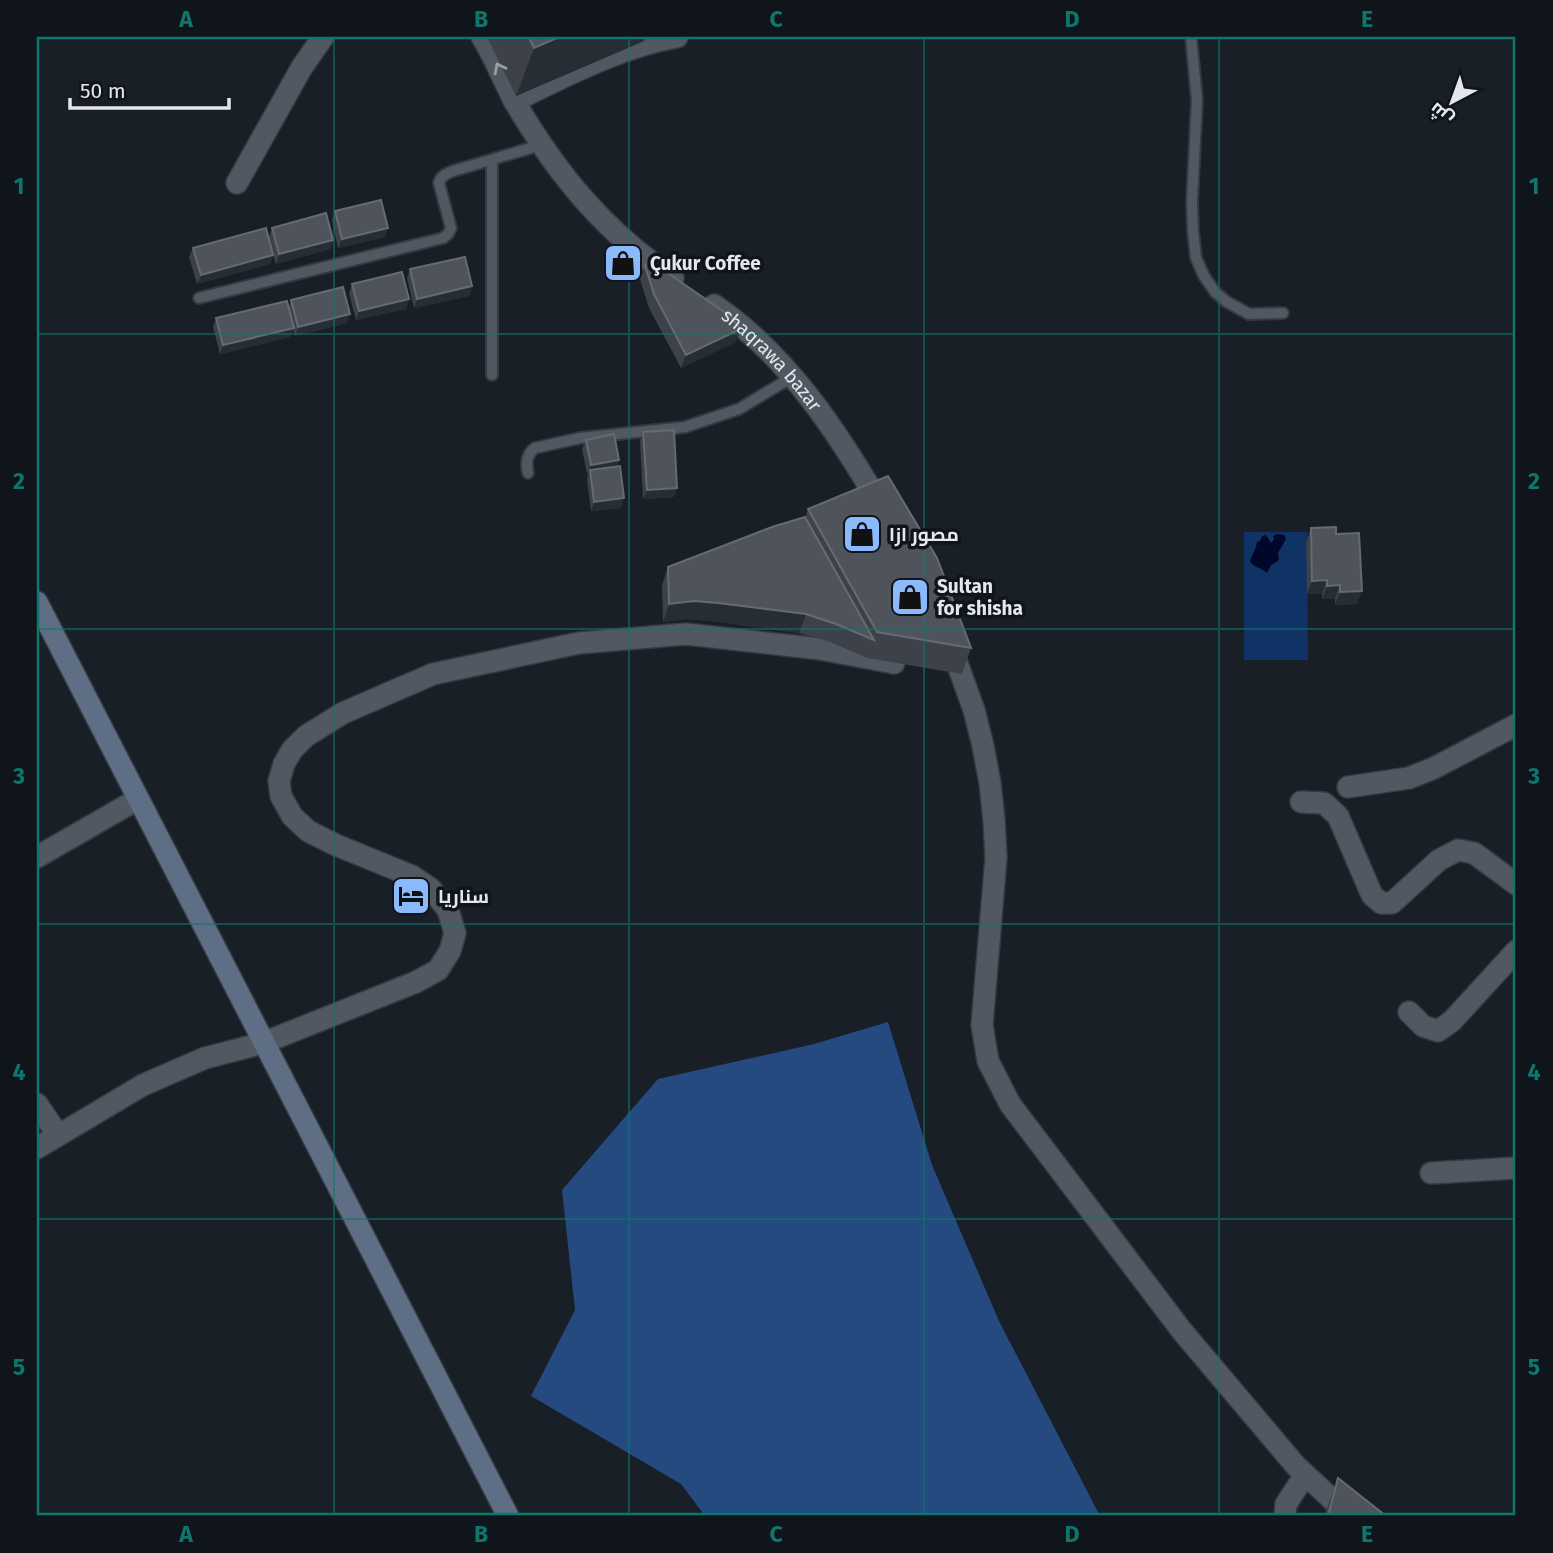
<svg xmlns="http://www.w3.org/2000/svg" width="1553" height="1553" font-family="'Fira Sans',Cairo,sans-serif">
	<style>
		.green { fill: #0f3364 }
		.forest { fill: #244a80 }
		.water { fill: #00072b }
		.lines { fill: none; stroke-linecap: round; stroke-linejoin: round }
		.service-casing { stroke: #363940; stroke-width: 14 }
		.minor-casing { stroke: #363940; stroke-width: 24 }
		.tertiary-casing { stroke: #363940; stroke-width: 24 }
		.secondary-casing { stroke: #363940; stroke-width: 24 }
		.service { stroke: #525861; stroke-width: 10 }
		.minor { stroke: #525861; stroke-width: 21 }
		.tertiary { stroke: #525861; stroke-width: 21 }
		.secondary { stroke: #5e6e84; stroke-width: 21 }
		.wall { fill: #3d424a }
		.shaded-wall { fill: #272d34 }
		.building { fill: #4f545c; stroke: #666b72; stroke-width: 2 }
		.oneway { stroke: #9ba0a7 }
		.grid { fill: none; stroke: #0f766e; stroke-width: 2; stroke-opacity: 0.55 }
		.labels { text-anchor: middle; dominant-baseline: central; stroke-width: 7; stroke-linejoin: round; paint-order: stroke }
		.poi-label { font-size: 19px; font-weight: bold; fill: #e4e7ed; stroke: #10151c; text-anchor: start }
		.street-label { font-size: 19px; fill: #e4e7ed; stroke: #10151c }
		.neatline { fill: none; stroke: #0f766e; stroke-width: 2.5 }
		.grid-label { font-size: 23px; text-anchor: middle; font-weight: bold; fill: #0f766e }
	</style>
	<rect width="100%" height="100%" fill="#191f26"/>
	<polygon class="green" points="1244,532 1307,532 1308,660 1244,660"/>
	<polygon class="forest" points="888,1022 932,1165 999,1321 1100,1516 705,1516 681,1484 531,1396 575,1310 562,1190 658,1079 814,1044"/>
	<path class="water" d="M1278 534 1284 535 1286 539 1278 553 1279 560 1271 565 1267 573C1262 568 1254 568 1250 561 1252 554 1256 550 1257 542L1260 541 1262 536 1266 535 1271 543 1274 539 1273 536Z"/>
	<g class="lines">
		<defs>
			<g id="service">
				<polyline points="1191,37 1197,100 1192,201 1193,231 1196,258 1204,276 1215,292 1227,302 1249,314 1283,313"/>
				<path d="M199 298 443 238 448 234 451 228 439 183C441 175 446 174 453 171L541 145"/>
				<polyline points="492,375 492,160"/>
				<path d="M528 473C526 464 526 454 535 448L580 438 685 427 739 409 794 376"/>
			</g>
			<g id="minor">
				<path d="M514 101C566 76 620 47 677 37"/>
				<polyline points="237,183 302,67 323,37"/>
				<polyline points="1348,787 1409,778 1434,768 1516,725"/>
				<polyline points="1301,802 1324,803 1338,816 1372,895 1381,903 1392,903 1439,860 1458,850 1474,853 1516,884"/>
				<polyline points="37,857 138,799"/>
				<polyline points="1409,1012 1423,1026 1438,1031 1452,1021 1516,951"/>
				<polyline points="37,1104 58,1135"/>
				<polyline points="37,1148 143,1085 205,1058 263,1043 416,982 438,970 450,951 455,933 448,910 431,889 412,876 336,845 308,831 292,816 281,796 279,781 284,764 292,750 306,736 343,713 433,674 579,643 686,634 820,649 894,663"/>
				<polyline points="1431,1173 1516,1168"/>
				<polyline points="1285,1516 1286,1504 1305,1475"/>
			</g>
			<g id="tertiary">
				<path d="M482 37C495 58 504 82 516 104 558 175 604 231 673 278"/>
				<path id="s1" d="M714 305C788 356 837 431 882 508"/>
				<polyline points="952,649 974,710 983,746 990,783 994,820 996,858 982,1025 988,1061 1010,1104 1182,1331 1296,1466 1350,1516"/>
			</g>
			<polyline id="secondary" points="37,602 508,1516"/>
		</defs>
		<use href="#service" class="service-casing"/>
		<use href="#minor" class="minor-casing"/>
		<use href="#tertiary" class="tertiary-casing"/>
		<use href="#secondary" class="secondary-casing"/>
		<use href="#service" class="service"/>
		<use href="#minor" class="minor"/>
		<use href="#tertiary" class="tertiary"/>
		<use href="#secondary" class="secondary"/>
	</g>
	<g class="wall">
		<polygon points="487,37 645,37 644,41 516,96"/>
		<polygon points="335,211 388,228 385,237 338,248 332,220"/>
		<polygon points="272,228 333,240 330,249 276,264 273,255 270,264 197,284 189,257 193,248 269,237"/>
		<polygon points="645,266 736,342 681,368 649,308 640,279"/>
		<polygon points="410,269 472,286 469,296 414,308 407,278"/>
		<polygon points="352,284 409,299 406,309 356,320 349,293"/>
		<polygon points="291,300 347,323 295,336 293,329 290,337 220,354 213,327 216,318 289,308"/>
		<polygon points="643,432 674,497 643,499 640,441"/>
		<polygon points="586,440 619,460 617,467 621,508 591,511 587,479 588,474 587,474 582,449"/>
		<polygon points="808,509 971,648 962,674 867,658 830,642 799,633 712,621 687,619 663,622 662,585 668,567 805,517"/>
		<polygon points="1311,528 1336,534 1357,604 1335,605 1335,599 1322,599 1322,594 1307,594 1306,542"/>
		<polygon points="1338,1478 1386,1516 1324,1516"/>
	</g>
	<g class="shaded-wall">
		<polygon points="559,37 645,37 644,41 516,96 534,48"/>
		<polygon points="388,228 385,237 338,248 342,239"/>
		<polygon points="333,240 330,249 276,264 279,254"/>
		<polygon points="273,255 270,264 197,284 201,275"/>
		<polygon points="472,286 469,296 414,308 417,299"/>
		<polygon points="409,299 406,309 356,320 359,311"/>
		<polygon points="350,314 347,323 295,336 298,327"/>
		<polygon points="294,328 290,337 220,354 223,345"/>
		<polygon points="741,329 736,342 681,368 686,355"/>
		<polygon points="619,460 616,469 590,470 588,474 587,474 591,465"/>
		<polygon points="677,488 674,497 643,499 647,490"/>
		<polygon points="624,498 621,508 591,511 594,502"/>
		<polygon points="1327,580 1322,594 1307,594 1312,581"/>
		<polygon points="1340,585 1335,599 1322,599 1327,586"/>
		<polygon points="1362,591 1357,604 1335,605 1340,592"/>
		<polygon points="694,601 718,603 806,614 799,633 712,621 687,619 663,622 669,604"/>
	</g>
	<g class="building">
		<polygon points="529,37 559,37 534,48"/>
		<polygon points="381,200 388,228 342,239 335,211"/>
		<polygon points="326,213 333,240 279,254 272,228"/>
		<polygon points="266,228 273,255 201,275 193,248"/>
		<polygon points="465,257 472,286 417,299 410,269"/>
		<polygon points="649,260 730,316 741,329 686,355 654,294 645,266"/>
		<polygon points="402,272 409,299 359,311 352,284"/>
		<polygon points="343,287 350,314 298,327 291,300"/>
		<polygon points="287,301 294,328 223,345 216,318"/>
		<polygon points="674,430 677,488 647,490 643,432"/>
		<polygon points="614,434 619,460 591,465 586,440"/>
		<polygon points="620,466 624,498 594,502 590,470"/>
		<polygon points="888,476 937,558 971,648 877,632 808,509"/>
		<polygon points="805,517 874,640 836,624 806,614 718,603 694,601 669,604 668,567 772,527"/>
		<polygon points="1336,527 1336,534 1359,533 1362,591 1340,592 1340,585 1327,586 1327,580 1312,581 1311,528"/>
		<polygon points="1338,1478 1386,1516 1328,1516"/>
	</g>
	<defs><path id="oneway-chevron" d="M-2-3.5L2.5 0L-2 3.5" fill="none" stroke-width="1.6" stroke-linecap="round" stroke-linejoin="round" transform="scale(1.75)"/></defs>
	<use class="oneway" href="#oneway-chevron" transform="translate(499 68) rotate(-117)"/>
	<path class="grid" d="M334 37V1516M629 37V1516M924 37V1516M1219 37V1516M37 334H1516M37 629H1516M37 924H1516M37 1219H1516"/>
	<defs>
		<symbol id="shop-square" viewBox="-11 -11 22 22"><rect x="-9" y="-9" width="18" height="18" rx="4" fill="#8bbafc" stroke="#10151c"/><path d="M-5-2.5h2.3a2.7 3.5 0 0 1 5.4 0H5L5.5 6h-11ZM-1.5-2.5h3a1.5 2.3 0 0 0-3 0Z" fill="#111"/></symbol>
		<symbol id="hotel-square" viewBox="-11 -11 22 22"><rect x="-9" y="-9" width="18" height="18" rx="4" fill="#8bbafc" stroke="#10151c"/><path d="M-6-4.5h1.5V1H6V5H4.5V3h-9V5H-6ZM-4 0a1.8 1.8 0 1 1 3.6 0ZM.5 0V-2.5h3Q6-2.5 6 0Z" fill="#111"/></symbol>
	</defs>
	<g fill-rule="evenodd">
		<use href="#shop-square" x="601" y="241" width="44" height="44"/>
		<use href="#shop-square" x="840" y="512" width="44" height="44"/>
		<use href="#shop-square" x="888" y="575" width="44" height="44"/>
		<use href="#hotel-square" x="389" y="874" width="44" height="44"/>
	</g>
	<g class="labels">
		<g class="poi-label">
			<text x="650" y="263">Çukur Coffee</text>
			<text x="889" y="534">مصور ازا</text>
			<text x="937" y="586">Sultan<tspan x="937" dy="22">for shisha</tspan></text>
			<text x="438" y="896">سناريا</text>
		</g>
		<g class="street-label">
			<text stroke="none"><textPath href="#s1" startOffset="80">shaqrawa bazar</textPath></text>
		</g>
	</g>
	<rect width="1553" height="1553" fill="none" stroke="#10151c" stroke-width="77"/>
	<g transform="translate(1452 102) rotate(221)" stroke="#10151c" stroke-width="5" paint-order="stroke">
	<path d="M0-5L12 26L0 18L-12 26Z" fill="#e4e7ed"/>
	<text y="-10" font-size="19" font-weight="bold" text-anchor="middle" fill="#e4e7ed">ش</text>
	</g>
	<path d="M70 98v10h159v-10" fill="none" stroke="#e4e7ed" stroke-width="3.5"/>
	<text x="80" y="98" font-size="21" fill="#e4e7ed" stroke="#10151c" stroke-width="5" paint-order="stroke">50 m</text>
	<rect x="38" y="38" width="1476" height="1476" class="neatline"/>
	<g class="grid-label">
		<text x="186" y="27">A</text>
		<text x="481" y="27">B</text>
		<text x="776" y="27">C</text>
		<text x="1072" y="27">D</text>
		<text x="1367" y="27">E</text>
		<text x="19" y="194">1</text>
		<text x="1534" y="194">1</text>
		<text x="19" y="489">2</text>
		<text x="1534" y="489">2</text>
		<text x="19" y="784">3</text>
		<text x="1534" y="784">3</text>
		<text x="19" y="1080">4</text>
		<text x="1534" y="1080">4</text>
		<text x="19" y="1375">5</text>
		<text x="1534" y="1375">5</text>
		<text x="186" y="1542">A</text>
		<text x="481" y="1542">B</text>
		<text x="776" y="1542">C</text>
		<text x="1072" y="1542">D</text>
		<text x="1367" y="1542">E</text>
	</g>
</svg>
